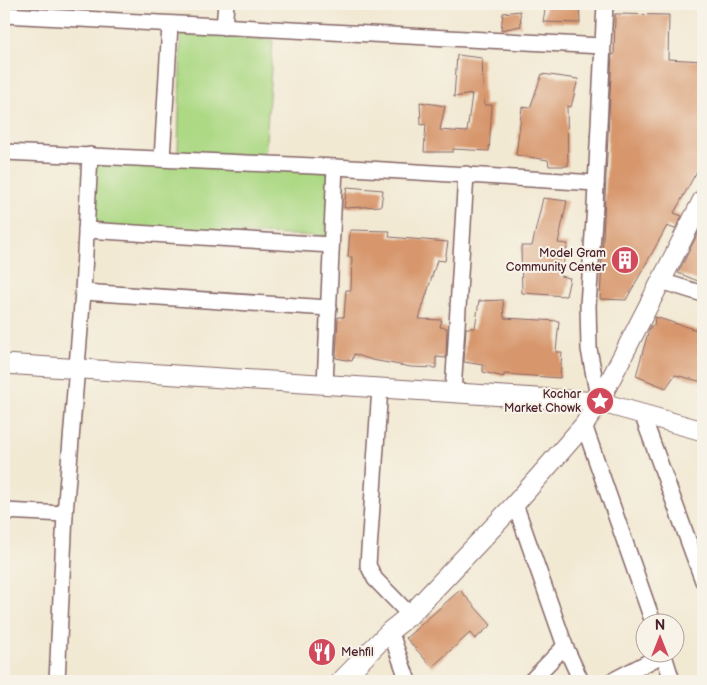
<svg xmlns="http://www.w3.org/2000/svg" width="707" height="685" font-family="'Balsamiq Sans',sans-serif">
	<style>
		.green { fill: #add985; stroke: #7c7c58 }
		.building { fill: #d7966c }
		.lines { fill: none; stroke-linecap: round; stroke-linejoin: round }
		.minor-casing { stroke: #856666; stroke-width: 18 }
		.tertiary-casing { stroke: #856666; stroke-width: 21 }
		.minor { stroke: #fff; stroke-width: 15 }
		.tertiary { stroke: #fff; stroke-width: 19 }
		.labels { text-anchor: middle; dominant-baseline: central; stroke-width: 4; stroke-linejoin: round; paint-order: stroke }
		.poi-label { font-size: 12px; fill: #4a1f2b; stroke: #f7f3e8; text-anchor: end }
	</style>
	<rect width="100%" height="100%" fill="#f7f3e8"/>
	<filter id="ink" filterUnits="userSpaceOnUse"><feTurbulence type="fractalNoise" baseFrequency=".02" numOctaves="2"/><feDisplacementMap in="SourceGraphic" scale="10" xChannelSelector="R" yChannelSelector="G"/><feConvolveMatrix kernelMatrix="1 2 1 2 8 2 1 2 1" color-interpolation-filters="sRGB"/></filter>
	<filter id="wash" filterUnits="userSpaceOnUse"><feTurbulence type="fractalNoise" baseFrequency=".0096" numOctaves="4" result="noise"/><feDisplacementMap in="SourceGraphic" scale="20" xChannelSelector="R" yChannelSelector="G"/><feGaussianBlur stdDeviation="1.12" result="paint"/><feColorMatrix in="noise" values="0 0 0 0 0 0 0 0 0 0 0 0 0 0 0 0 0 1.4 0 .05"/><feComposite in="paint" operator="in"/></filter>
	<g filter="url(#wash)">
		<rect width="100%" height="100%" fill="#f2e9d3"/>
		<g class="green">
			<polygon points="181,34 273,40 265,155 178,154"/>
			<polygon points="96,159 329,171 326,236 92,229"/>
		</g>
		<g id="blocks">
			<g class="building">
				<polygon points="546,4 579,4 580,23 543,22"/>
				<polygon points="520,11 521,26 501,30 503,13"/>
				<polygon points="615,14 669,15 668,59 703,61 703,160 674,213 682,216 675,229 667,226 626,300 600,299 612,54 614,55"/>
				<polygon points="457,55 482,58 484,105 492,105 489,151 453,149 453,152 424,152 426,124 421,125 420,102 445,106 440,130 467,132 472,94 454,97"/>
				<polygon points="542,74 578,79 571,107 567,106 568,166 549,166 548,160 516,155 522,107 530,108"/>
				<polygon points="347,187 383,190 381,206 344,208"/>
				<polygon points="543,198 567,201 558,243 568,244 560,276 570,278 566,296 522,293 521,246 532,246"/>
				<polygon points="703,223 703,283 678,273"/>
				<polygon points="350,230 390,231 389,237 448,242 445,261 437,260 419,319 442,320 440,327 447,328 446,358 436,357 436,368 411,367 372,360 354,354 352,361 336,358 338,317 344,317 346,290 351,290 352,257 348,257"/>
				<polygon points="503,300 504,318 559,321 556,352 562,352 560,378 504,374 504,377 483,372 483,365 464,362 466,328 475,328 479,301"/>
				<polygon points="655,317 703,332 703,382 675,375 666,388 636,376 649,329 651,326 654,326"/>
				<polygon points="460,590 491,625 475,639 470,633 432,667 406,638"/>
			</g>
		</g>
	</g>
	<g filter="url(#ink)">
		<use href="#blocks" fill-opacity="0" stroke="#856666" stroke-width="1"/>
		<g class="lines">
			<defs>
				<g id="minor">
					<polyline points="4,15 602,46"/>
					<polyline points="224,27 226,4"/>
					<polyline points="4,152 335,167 596,183"/>
					<polyline points="162,159 170,25"/>
					<polyline points="86,230 331,245"/>
					<polyline points="661,281 703,294"/>
					<polyline points="83,292 329,308"/>
					<polyline points="325,384 335,167"/>
					<polyline points="380,388 368,565 375,579 410,615"/>
					<polyline points="453,393 466,174"/>
					<polyline points="599,402 589,349 588,305 595,206 605,4"/>
					<polyline points="642,414 703,581"/>
					<polyline points="584,425 653,622"/>
					<polyline points="515,504 565,646 581,681"/>
					<polyline points="4,511 65,514"/>
					<polyline points="390,631 408,681"/>
					<polyline points="663,652 672,681"/>
					<polyline points="57,681 65,514 83,292 90,155"/>
					<polyline points="531,681 565,646"/>
					<polyline points="612,681 664,654"/>
				</g>
				<g id="tertiary">
					<polyline points="4,364 599,402 703,431"/>
					<polyline points="341,681 390,631 410,615 515,504 584,425 599,402 703,199"/>
				</g>
			</defs>
			<use href="#minor" class="minor-casing"/>
			<use href="#tertiary" class="tertiary-casing"/>
			<use href="#minor" class="minor"/>
			<use href="#tertiary" class="tertiary"/>
		</g>
	</g>
	<defs>
		<symbol id="building-disc" viewBox="-11 -11 22 22"><circle r="9.5" fill="#d1495b" stroke="#f7f3e8"/><path d="M-4-6H4V6H1V3H-1V6H-4ZM-2.5-4.3h1.7v1.8h-1.7ZM.8-4.3h1.7v1.8H.8ZM-2.5-1h1.7V.8h-1.7ZM.8-1h1.7V.8H.8Z" fill="#fff"/></symbol>
		<symbol id="sight-disc" viewBox="-11 -11 22 22"><circle r="9.5" fill="#d1495b" stroke="#f7f3e8"/><path d="M0-6L1.8-2.2L6-1.7L2.9 1.2L3.7 5.4L0 3.3L-3.7 5.4L-2.9 1.2L-6-1.7L-1.8-2.2Z" fill="#fff"/></symbol>
		<symbol id="restaurant-disc" viewBox="-11 -11 22 22"><circle r="9.5" fill="#d1495b" stroke="#f7f3e8"/><path d="M-5-6h1v4h1v-4h1v4h1v-4h1v5L-1.5 .5V6h-2V.5L-5-1ZM5-6V6H3V1.5H1.5Q1.5-4 5-6Z" fill="#fff"/></symbol>
	</defs>
	<g fill-rule="evenodd">
		<use href="#building-disc" x="609" y="244" width="32" height="32"/>
		<use href="#sight-disc" x="584" y="385" width="32" height="32"/>
		<use href="#restaurant-disc" x="306" y="636" width="32" height="32"/>
	</g>
	<g class="labels">
		<g class="poi-label">
			<text x="606" y="253">Model Gram<tspan x="606" dy="14">Community Center</tspan></text>
			<text x="581" y="394">Kochar<tspan x="581" dy="14">Market Chowk</tspan></text>
			<text x="341" y="652" text-anchor="start">Mehfil</text>
		</g>
	</g>
	<rect width="707" height="685" fill="none" stroke="#f7f3e8" stroke-width="20"/>
	<g transform="translate(660 638)"><circle r="24" fill="#f7f3e8" stroke="#b29e9c"/>
	<path d="M0-4L9 19L0 12L-9 19Z" fill="#d1495b"/>
	<text y="-8" font-size="14" font-weight="bold" text-anchor="middle" fill="#4a1f2b">N</text>
	</g>
</svg>
